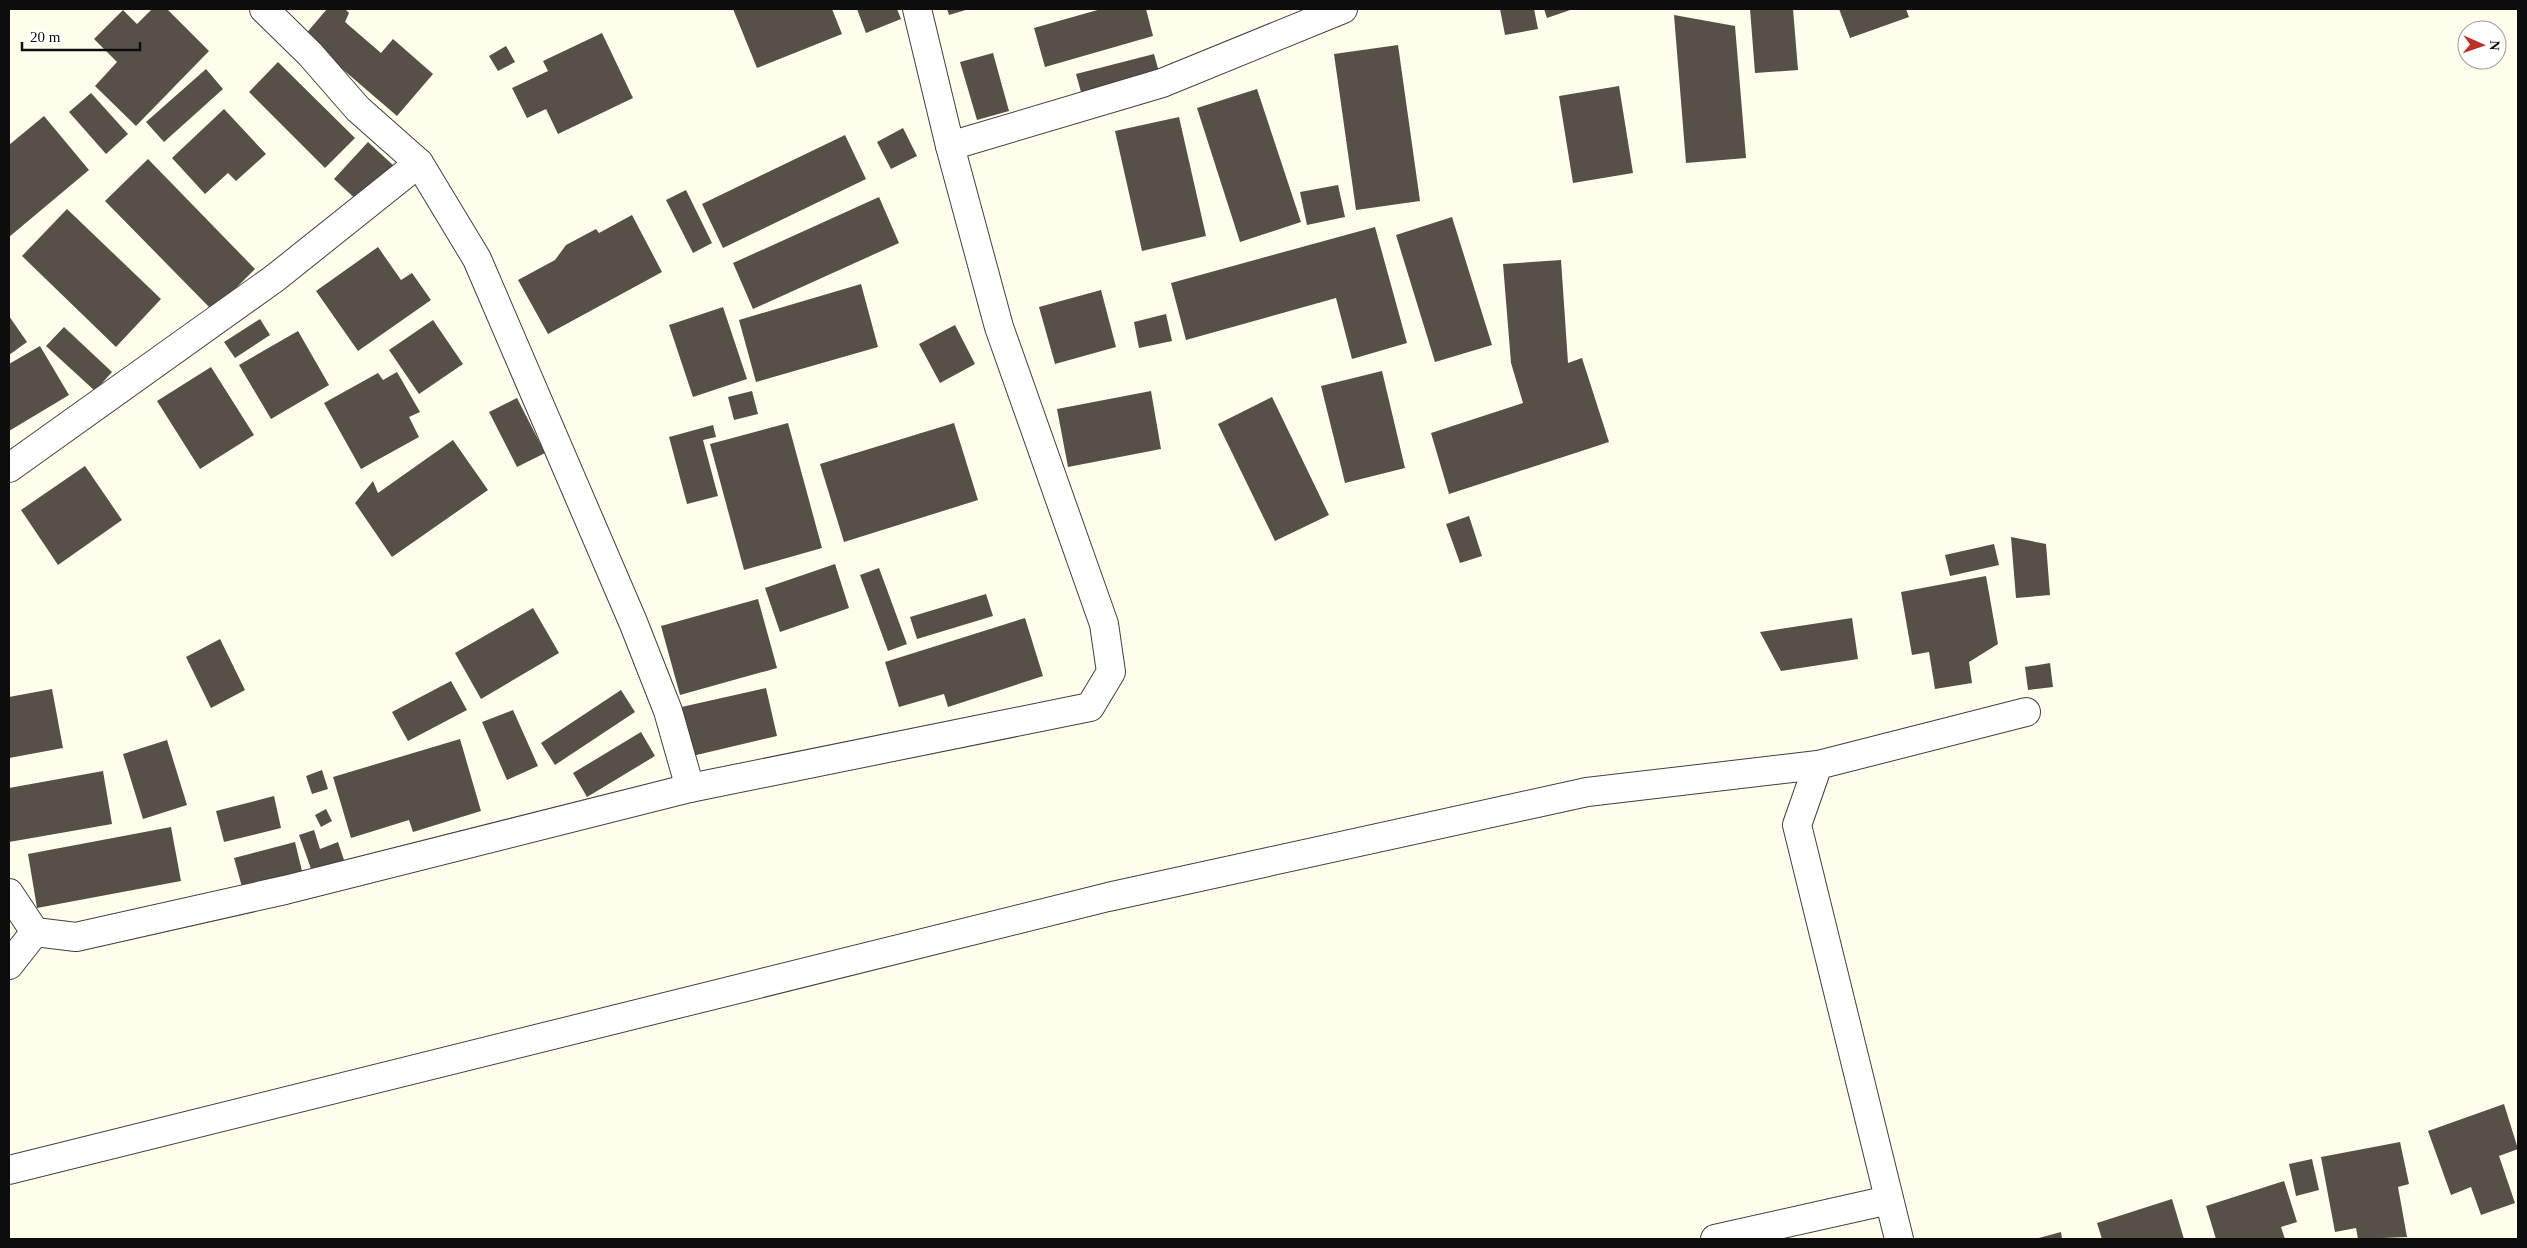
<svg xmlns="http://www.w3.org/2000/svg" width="2527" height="1248" font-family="Georgia,serif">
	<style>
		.building { fill: #565049 }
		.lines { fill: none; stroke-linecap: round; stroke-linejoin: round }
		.minor-casing { stroke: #404040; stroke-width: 30 }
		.minor { stroke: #fff; stroke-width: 28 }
	</style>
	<rect width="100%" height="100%" fill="#fffeed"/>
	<g class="building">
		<polygon points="152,9 167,9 209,51 136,126 95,86 117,62 94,39 123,10 137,24"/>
		<polygon points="327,9 345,9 349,13 345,22 381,53 393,39 433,74 397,116 304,36"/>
		<polygon points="733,9 832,9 842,34 757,68"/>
		<polygon points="857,9 897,9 901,19 866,33"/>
		<polygon points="947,9 969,9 949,15"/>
		<polygon points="1101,9 1146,9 1153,36 1045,67 1034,28"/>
		<polygon points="1500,9 1534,9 1538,29 1505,35"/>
		<polygon points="1544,9 1573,9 1547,18"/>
		<polygon points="1750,9 1793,9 1798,70 1755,73"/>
		<polygon points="1839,9 1906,9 1909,17 1850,38"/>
		<polygon points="1674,15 1735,26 1746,158 1686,163"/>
		<polygon points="602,33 633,98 558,134 546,109 527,118 512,88 548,71 543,61"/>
		<polygon points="1398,45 1420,201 1356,210 1334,54"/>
		<polygon points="506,46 515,62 498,71 489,56"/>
		<polygon points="993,53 1009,111 977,120 960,62"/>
		<polygon points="1154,54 1159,72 1081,92 1076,74"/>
		<polygon points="278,62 355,138 325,168 249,92"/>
		<polygon points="206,69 223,89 164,142 146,122"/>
		<polygon points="1619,86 1633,173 1573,183 1559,96"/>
		<polygon points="1257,89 1301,222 1240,242 1197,108"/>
		<polygon points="91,93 128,134 106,154 69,112"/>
		<polygon points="224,109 266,154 236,181 228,173 205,194 172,158"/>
		<polygon points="44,116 89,170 9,237 9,145"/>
		<polygon points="1179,117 1206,236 1142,251 1115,131"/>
		<polygon points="903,128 917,156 891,169 877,142"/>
		<polygon points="845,135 866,179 723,248 702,204"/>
		<polygon points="368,142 394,166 360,203 334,179"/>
		<polygon points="148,159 255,269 213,311 105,201"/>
		<polygon points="1338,185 1345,217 1307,225 1300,192"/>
		<polygon points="686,190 712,243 693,253 666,200"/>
		<polygon points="879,197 899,243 753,309 733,263"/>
		<polygon points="67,209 161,299 116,347 22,256"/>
		<polygon points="632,215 662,272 548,334 518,280 555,260 566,245 596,229 599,233"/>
		<polygon points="1452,217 1492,345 1435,362 1396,235"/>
		<polygon points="1375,227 1407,343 1352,359 1336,298 1186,340 1171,283"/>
		<polygon points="378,247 401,280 412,273 431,300 358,351 316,291"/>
		<polygon points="1561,260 1568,363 1582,358 1609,442 1449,494 1431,433 1523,403 1511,363 1503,264"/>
		<polygon points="861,284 878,347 756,382 739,320"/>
		<polygon points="1101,290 1116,347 1055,364 1039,307"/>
		<polygon points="723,307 747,379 693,397 669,325"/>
		<polygon points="1166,314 1172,341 1139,348 1134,322"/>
		<polygon points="9,316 27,342 9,355"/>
		<polygon points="260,319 270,335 235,358 224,342"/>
		<polygon points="433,320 463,364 419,394 389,350"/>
		<polygon points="955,325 975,364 940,383 919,344"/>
		<polygon points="64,327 112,372 95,391 46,346"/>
		<polygon points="298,331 329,385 271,419 239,365"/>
		<polygon points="40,346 69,395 9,431 9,364"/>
		<polygon points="211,367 254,435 200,469 157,401"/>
		<polygon points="1382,371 1405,468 1345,483 1321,386"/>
		<polygon points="397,372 420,412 409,417 419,437 361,469 324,403 378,373 383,380"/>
		<polygon points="752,391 758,414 734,420 728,397"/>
		<polygon points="1151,391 1161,449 1068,467 1057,409"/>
		<polygon points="1272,397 1329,515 1275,541 1218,424"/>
		<polygon points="517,398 545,453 517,467 489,412"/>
		<polygon points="788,423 822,548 744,570 710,444"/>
		<polygon points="954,423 978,500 844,542 820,464"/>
		<polygon points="713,425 716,437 703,440 718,496 687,504 669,437"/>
		<polygon points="453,440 488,490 392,557 355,503 373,481 378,493"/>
		<polygon points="85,466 122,520 58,565 21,510"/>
		<polygon points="1469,516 1482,556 1460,563 1446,524"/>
		<polygon points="2011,537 2046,544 2050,595 2016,598"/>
		<polygon points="1994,544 1999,565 1950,576 1945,555"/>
		<polygon points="835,564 849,608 780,632 765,588"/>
		<polygon points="879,568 907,644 888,651 860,575"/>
		<polygon points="1986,576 1998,644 1969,662 1972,683 1935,689 1929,652 1912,655 1901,592"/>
		<polygon points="986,594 993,616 917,639 910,617"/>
		<polygon points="758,599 777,668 680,695 661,626"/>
		<polygon points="533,608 559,653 481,699 455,653"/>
		<polygon points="1025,618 1043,676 948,707 944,694 899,707 885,662"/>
		<polygon points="1852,618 1858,659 1781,671 1760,632"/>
		<polygon points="220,639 245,690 211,708 186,657"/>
		<polygon points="2050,663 2053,687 2028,690 2025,667"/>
		<polygon points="451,681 467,710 408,741 392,712"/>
		<polygon points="766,688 777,736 688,757 677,708"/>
		<polygon points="52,689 63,748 9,758 9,697"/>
		<polygon points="621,690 635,712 555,765 541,743"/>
		<polygon points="513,710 538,766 507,780 482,722"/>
		<polygon points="641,732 655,756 587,797 573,773"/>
		<polygon points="460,739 481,811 413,832 409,820 351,838 333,777"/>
		<polygon points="167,740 187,805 143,819 123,754"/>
		<polygon points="322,770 328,789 312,794 306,776"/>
		<polygon points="103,771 112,824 9,842 9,788"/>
		<polygon points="274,796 281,828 224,842 216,811"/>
		<polygon points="326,809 332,821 321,827 315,815"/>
		<polygon points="171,827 181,881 37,908 28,854"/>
		<polygon points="314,830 320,849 338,842 347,869 315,880 299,835"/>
		<polygon points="295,842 302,871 242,887 234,858"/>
		<polygon points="2504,1104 2518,1149 2499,1156 2515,1203 2481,1215 2471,1187 2451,1195 2428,1131"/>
		<polygon points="2400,1142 2409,1184 2398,1187 2407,1237 2358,1239 2356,1228 2335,1232 2321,1157"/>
		<polygon points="2312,1159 2319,1190 2296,1196 2289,1164"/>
		<polygon points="2284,1181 2297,1222 2281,1227 2285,1239 2216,1239 2206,1206"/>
		<polygon points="2172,1199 2184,1239 2102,1239 2097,1223"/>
		<polygon points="2061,1232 2062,1239 2035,1239"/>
	</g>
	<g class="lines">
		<defs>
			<g id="minor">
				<polyline points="264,9 310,54 358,109 419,163 477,259 633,622 668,711 690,788"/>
				<polyline points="950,146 1162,83 1343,9"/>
				<polyline points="9,468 275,278 419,163"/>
				<polyline points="9,893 35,932 76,937 285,890 690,788 1090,707 1111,672 1104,624 999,327 950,146 917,9"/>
				<polyline points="9,965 35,932"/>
				<polyline points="9,1170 1108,897 1587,792 1818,765"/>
				<polyline points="1715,1239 1889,1200"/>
				<polyline points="1899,1239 1797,825 1818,765 2026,712"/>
			</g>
		</defs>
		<use href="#minor" class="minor-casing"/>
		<use href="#minor" class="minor"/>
	</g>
	<rect width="2527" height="1248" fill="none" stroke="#0d0d0d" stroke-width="20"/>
	<g transform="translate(2482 45) rotate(92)"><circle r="24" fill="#ffffff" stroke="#9e9e9e"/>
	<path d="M0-4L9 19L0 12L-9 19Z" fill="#be2f24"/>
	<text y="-8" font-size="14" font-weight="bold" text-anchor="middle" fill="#0d0d0d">N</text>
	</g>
	<path d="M22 42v8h118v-8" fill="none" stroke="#0d0d0d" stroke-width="2.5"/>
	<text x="30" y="42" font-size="15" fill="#0d0d0d" stroke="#ffffff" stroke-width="4" paint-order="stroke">20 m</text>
</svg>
